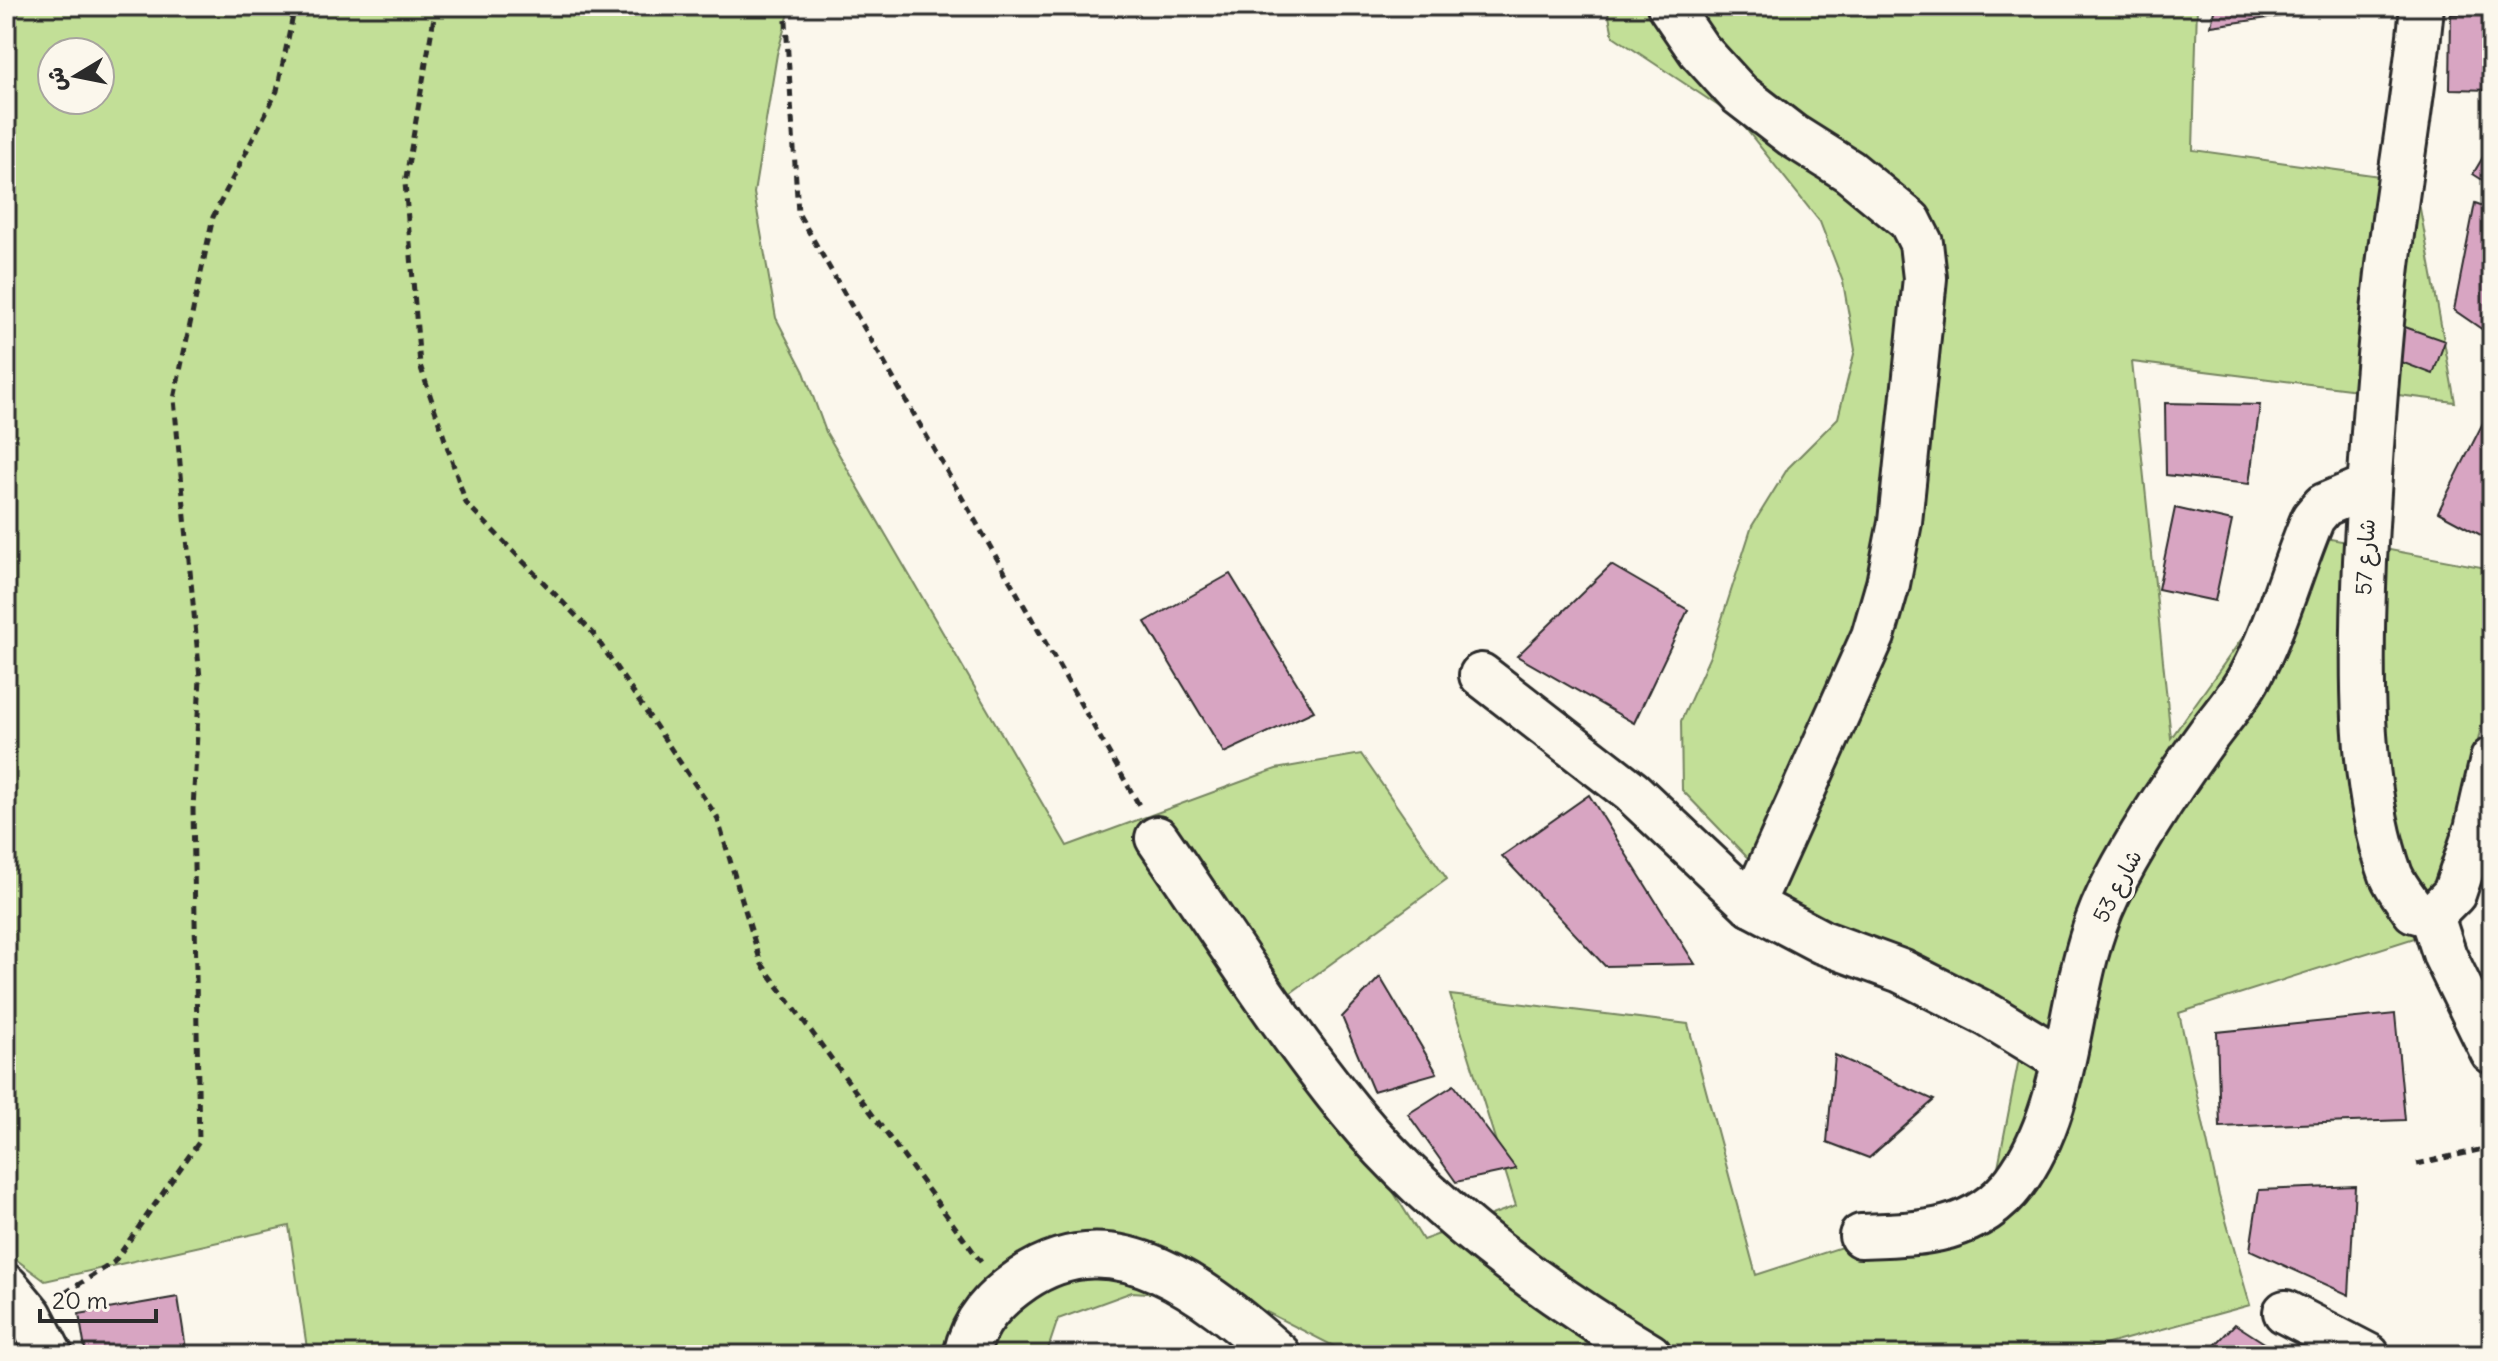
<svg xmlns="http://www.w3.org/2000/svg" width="2498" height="1361" font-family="Delius,'Playpen Sans Arabic',sans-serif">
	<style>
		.green { fill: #c2df97; stroke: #768561; stroke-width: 2; fill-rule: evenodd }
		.building { fill: #d8a5c2; stroke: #2b2b2b; stroke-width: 2 }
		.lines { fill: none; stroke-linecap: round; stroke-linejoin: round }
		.street-casing { stroke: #2b2b2b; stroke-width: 48 }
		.secondary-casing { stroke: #2b2b2b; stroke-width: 50 }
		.path { stroke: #2b2b2b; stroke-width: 5; stroke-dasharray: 8 6; stroke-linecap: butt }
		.street { stroke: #fbf7ec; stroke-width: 42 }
		.secondary { stroke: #fbf7ec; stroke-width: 44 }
		.labels { text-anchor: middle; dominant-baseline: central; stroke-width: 7; stroke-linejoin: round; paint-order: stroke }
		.street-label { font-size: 22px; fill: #2b2b2b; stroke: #fbf7ec }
	</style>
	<rect width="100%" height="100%" fill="#fbf7ec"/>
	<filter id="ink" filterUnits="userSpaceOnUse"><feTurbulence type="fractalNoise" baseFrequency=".0125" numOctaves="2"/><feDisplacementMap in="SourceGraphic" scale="16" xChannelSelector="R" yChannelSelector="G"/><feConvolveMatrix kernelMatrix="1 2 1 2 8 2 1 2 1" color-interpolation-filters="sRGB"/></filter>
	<g filter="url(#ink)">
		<path class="green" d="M6 6H791L777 54 754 193 776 318 804 372 826 432 1067 846 1276 769 1361 754 1447 879 1277 1003 1423 1240 1516 1206 1450 995 1688 1024 1756 1275 1992 1198 2020 1053 1812 932 1774 885 1682 790 1681 721 1710 656 1752 526 1788 468 1838 418 1855 350 1843 282 1820 222 1738 119 1613 36 1607 6H2197L2193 150 2415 181 2455 402 2132 362 2171 738 2315 536 2492 569V678L2456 838 2446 928 2179 1013 2219 1196 2250 1305 2068 1355H1351L1241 1299 1132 1292 1058 1319 1046 1355H308L289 1226 45 1281 6 1252ZM52 52H100V100H52Z"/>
		<g class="building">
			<polygon points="2215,6 2324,6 2325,10 2211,26"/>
			<polygon points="2451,14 2492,15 2492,90 2450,89"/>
			<polygon points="2492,142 2492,186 2473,174"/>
			<polygon points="2475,203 2492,209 2492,320 2486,332 2454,310"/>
			<polygon points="2405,327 2445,341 2433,374 2393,359"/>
			<polygon points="2165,403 2260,405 2249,484 2166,475"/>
			<polygon points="2492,405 2492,541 2438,512"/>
			<polygon points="2175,508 2232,521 2215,601 2158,589"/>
			<polygon points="1611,565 1688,610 1634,723 1517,656"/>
			<polygon points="1230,574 1314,711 1224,753 1145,622"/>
			<polygon points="1589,795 1695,964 1605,966 1502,856"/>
			<polygon points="1380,977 1437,1073 1373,1091 1342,1017"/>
			<polygon points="2395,1014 2405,1120 2220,1127 2217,1032"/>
			<polygon points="1835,1055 1934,1100 1869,1158 1827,1142"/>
			<polygon points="1454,1085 1516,1169 1456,1182 1408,1114"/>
			<polygon points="2355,1186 2349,1295 2250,1250 2259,1190"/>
			<polygon points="178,1297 187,1355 86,1355 79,1314"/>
			<polygon points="2235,1324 2283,1355 2206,1355"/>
		</g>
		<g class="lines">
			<defs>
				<g id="street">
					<polyline points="1669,6 1699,50 1739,94 1792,135 1849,171 1910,221 1921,243 1925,278 1900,522 1888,584 1873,636 1752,905"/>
					<path d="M2422 6C2414 99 2396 190 2386 283 2376 375 2370 469 2365 561 2361 658 2358 783 2391 875 2396 887 2406 899 2414 911L2432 916 2454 894 2476 829 2492 759"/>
					<polyline points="1481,675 1632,792 1752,905 1822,942 1901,971 1988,1015 2062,1060"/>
					<path d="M1157 838C1220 929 1280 1025 1350 1111 1431 1210 1541 1290 1650 1355"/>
					<polyline points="2432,916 2445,956 2492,1052"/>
					<path d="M1861 1236C1919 1234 1976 1234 2015 1182 2076 1100 2064 985 2108 895 2133 844 2174 782 2208 735 2222 716 2239 697 2250 676 2277 626 2291 570 2313 518L2324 505 2369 486"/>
					<polyline points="2285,1312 2368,1355"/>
				</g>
				<g id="secondary">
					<polyline points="6,1287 30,1316 50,1355"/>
					<path d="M966 1355C974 1320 994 1299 1023 1279 1116 1216 1207 1293 1278 1355"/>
				</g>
			</defs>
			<use href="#street" class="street-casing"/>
			<use href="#secondary" class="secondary-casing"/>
			<g class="path">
				<polyline points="436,6 405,183 420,365 466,503 593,633 717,817 761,963 981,1262"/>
				<polyline points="785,6 798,213 1139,805"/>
				<polyline points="2417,1164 2492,1147"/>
				<polyline points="65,1293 114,1262 199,1142 193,809 200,678 174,399 213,217 277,91 295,6"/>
			</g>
			<use href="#street" class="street"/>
			<use href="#secondary" class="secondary"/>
		</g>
	</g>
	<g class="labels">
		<g class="street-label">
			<text transform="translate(2365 557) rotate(-87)">شارع 57</text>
			<text transform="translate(2117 886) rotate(-62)">شارع 53</text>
		</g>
	</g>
	<rect width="2498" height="1361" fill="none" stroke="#fbf7ec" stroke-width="32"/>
	<rect x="16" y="16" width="2466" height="1329" fill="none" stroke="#2b2b2b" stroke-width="3" filter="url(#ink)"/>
	<g transform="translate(76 76) rotate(260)"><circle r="38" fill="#fbf7ec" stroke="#a8a59f" stroke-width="2"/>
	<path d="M0-6L14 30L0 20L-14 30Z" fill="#2b2b2b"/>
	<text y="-12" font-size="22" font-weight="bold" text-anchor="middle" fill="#2b2b2b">ش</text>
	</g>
	<path d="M40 1309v12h116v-12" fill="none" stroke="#2b2b2b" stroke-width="4"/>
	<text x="52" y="1309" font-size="24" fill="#2b2b2b" stroke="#fbf7ec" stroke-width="6" paint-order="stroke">20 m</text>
</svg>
